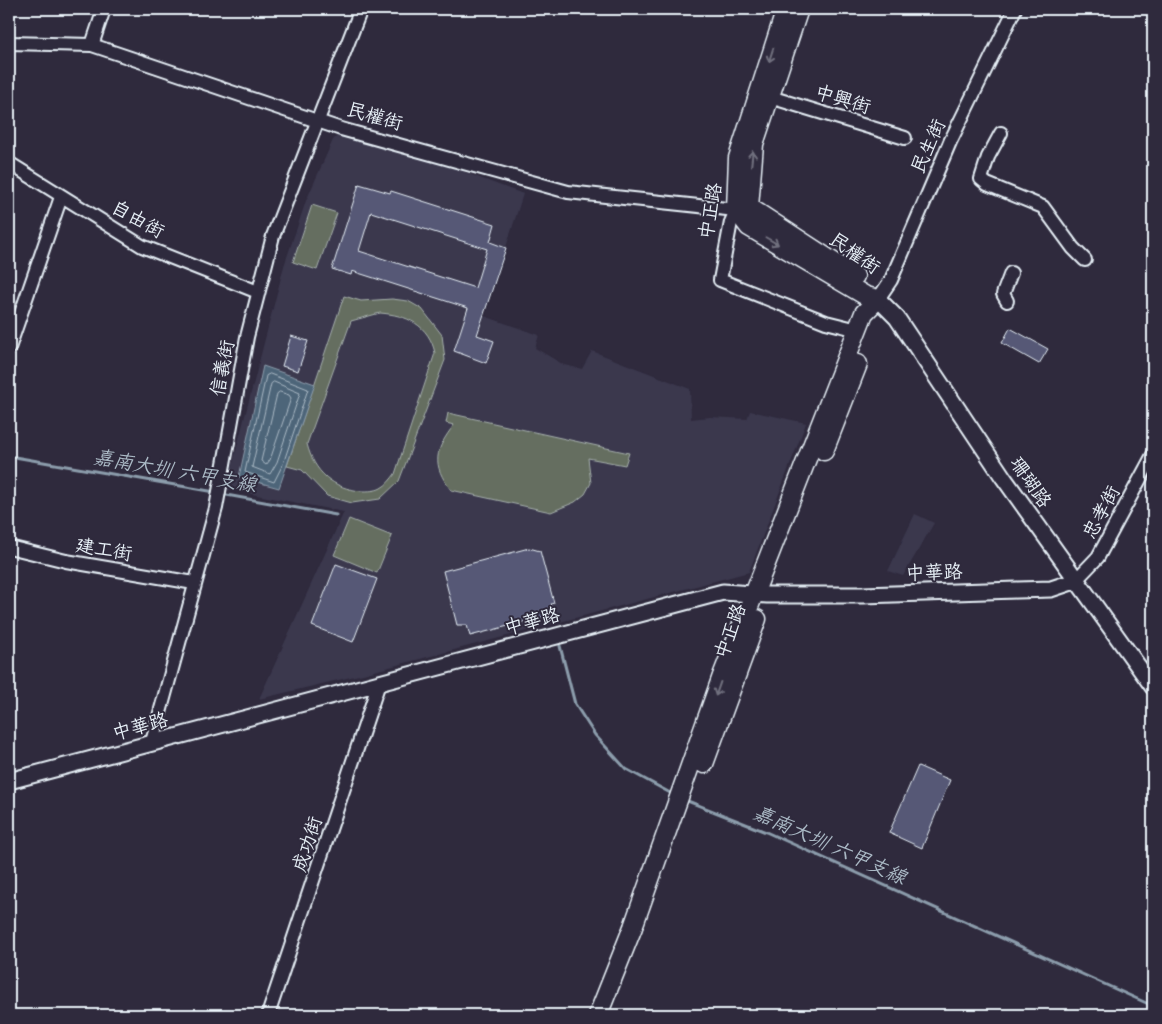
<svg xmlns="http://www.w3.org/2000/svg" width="1162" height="1024" font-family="Sriracha,'LXGW WenKai TC',sans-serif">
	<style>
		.built { fill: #3b384e }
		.green { fill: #656e61; stroke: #a6b0ac; fill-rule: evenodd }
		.water { fill: #4e6579; stroke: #8c9dac }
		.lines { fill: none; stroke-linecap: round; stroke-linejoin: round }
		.shore { stroke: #aab9c5; stroke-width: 1 }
		.stream { stroke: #8c9dac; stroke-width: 3 }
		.building { fill: #565976; stroke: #e8f1f8; fill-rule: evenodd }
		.minor-casing { stroke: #e8f1f8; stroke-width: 16 }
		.tertiary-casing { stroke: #e8f1f8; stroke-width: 19 }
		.secondary-casing { stroke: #e8f1f8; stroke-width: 21 }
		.minor { stroke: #2f2a3d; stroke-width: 12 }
		.tertiary { stroke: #2f2a3d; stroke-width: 15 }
		.secondary { stroke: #2f2a3d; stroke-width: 18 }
		.oneway { stroke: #70707e }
		.labels { text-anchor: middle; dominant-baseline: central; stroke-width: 4; stroke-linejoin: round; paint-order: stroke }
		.street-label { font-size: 19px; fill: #e8f1f8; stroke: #2f2a3d }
		.water-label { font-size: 20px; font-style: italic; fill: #aab9c5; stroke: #2f2a3d }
	</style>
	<rect width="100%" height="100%" fill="#2f2a3d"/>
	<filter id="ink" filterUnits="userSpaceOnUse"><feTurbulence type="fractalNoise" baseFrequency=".02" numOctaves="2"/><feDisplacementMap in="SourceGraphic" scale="10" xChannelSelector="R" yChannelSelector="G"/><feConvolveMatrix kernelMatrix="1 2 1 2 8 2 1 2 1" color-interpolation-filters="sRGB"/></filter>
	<g filter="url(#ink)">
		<g class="built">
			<polygon points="339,134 448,166 523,194 484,316 539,335 535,348 564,365 582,369 592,351 690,389 691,419 710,417 747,419 750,411 806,423 749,572 363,674 259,699 344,512 226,489 284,266 306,201 333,140"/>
			<polygon points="915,514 934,523 903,576 888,571"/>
		</g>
		<g class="green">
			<polygon points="312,205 337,213 317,270 293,262"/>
			<path d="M344 296 361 301 392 299 408 301 422 309 442 335 445 360 399 481 380 499 352 503 327 496 302 470 287 466ZM380 313C407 315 429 325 435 353L395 474C391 479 387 485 381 488 376 491 368 491 362 491 333 489 314 472 307 444L351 321Z"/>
			<path d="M448 413 629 453 625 465 588 458 591 483 585 494 575 502 551 512 451 490C431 464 435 450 454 425L446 423Z"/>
			<polygon points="349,519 392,536 377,573 334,555"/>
		</g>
		<polygon class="water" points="263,366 315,384 279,488 239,477"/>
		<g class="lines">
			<g class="shore">
				<polygon points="270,374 308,389 283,464 274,482 245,472 266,376"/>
				<polygon points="274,382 300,393 277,462 270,474 252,467 271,384"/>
				<polygon points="280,392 289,395 291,398 270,460 266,465 261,461 277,394"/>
			</g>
			<g class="stream">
				<polyline points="9,456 215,492"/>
				<polyline points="221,494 336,515"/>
				<polyline points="560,646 575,704 595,735 626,769 674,795"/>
				<polyline points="685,800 766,832 1153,1006"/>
			</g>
		</g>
		<g class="building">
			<path d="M359 184 390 193 391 191 495 224 490 242 506 248 477 335 494 341 486 363 454 351 468 308 352 271 351 275 332 269ZM371 212 487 249 475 288 359 251Z"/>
			<polygon points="1010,328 1048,349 1039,364 1002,343"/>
			<polygon points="291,336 308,341 298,371 282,366"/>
			<polygon points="529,548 540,551 554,603 551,604 554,614 470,636 467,625 457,625 443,571"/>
			<polygon points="336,564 377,579 353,642 312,626"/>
			<polygon points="918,766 950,780 922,848 889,833"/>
		</g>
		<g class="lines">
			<defs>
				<g id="minor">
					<polyline points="9,43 92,45 341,129 568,192 736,210 743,208"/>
					<polyline points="92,45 104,9"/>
					<polyline points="770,97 905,138"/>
					<polyline points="1001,133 988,157 981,179 987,184 1043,207 1073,248 1085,260"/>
					<polyline points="9,163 142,246 258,292"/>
					<polyline points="736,210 731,222 720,280 826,322 858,330"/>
					<polyline points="878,299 891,280 950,142 1015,9"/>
					<polyline points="1007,301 1003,294 1011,273"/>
					<polyline points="9,348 61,197"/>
					<polyline points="9,547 66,561 194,583"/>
					<polyline points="1075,581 1098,557 1153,455"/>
					<polyline points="152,742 216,508 247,337 273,236 361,9"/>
					<polyline points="268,1015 379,683"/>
				</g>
				<g id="tertiary">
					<polyline points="878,299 897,318 1003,477 1153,687"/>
					<polyline points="9,781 723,592 767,595 863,595 1051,589 1075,581"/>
				</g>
				<g id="secondary">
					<polyline points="786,9 738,158 736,210 749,227 866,296 878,299"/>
					<polyline points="799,9 754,144 749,207 855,276"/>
					<polyline points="824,451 858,364"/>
					<polyline points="704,764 757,619"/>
					<polyline points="598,1015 633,927 722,676 864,313 878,299"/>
				</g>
			</defs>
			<use href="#minor" class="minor-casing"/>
			<use href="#tertiary" class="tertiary-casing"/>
			<use href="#secondary" class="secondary-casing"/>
			<use href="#minor" class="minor"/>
			<use href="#tertiary" class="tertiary"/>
			<use href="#secondary" class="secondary"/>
		</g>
		<defs><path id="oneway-shaft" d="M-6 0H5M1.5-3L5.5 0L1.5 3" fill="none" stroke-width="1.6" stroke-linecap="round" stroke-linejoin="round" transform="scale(1.25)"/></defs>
		<g class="oneway">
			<use href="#oneway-shaft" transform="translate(771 55) rotate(108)"/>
			<use href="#oneway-shaft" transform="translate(752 158) rotate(-84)"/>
			<use href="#oneway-shaft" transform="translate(772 241) rotate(30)"/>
			<use href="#oneway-shaft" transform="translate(718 689) rotate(109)"/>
		</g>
	</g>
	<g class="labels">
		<g class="street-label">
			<text transform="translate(843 99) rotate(17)">中興街</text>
			<text transform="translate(375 116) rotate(16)">民權街</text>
			<text transform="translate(928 146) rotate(-66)">民生街</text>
			<text transform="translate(710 211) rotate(-80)">中正路</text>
			<text transform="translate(138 219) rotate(29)">自由街</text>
			<text transform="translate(855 253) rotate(35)">民權街</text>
			<text transform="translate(222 368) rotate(-79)">信義街</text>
			<text transform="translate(1031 482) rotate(55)">珊瑚路</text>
			<text transform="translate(1101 512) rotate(-62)">忠孝街</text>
			<text transform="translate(104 549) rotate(10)">建工街</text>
			<text transform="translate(934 572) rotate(-2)">中華路</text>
			<text transform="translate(532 621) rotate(-15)">中華路</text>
			<text transform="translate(730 631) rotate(-70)">中正路</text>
			<text transform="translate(140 726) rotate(-15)">中華路</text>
			<text transform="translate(307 844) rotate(-72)">成功街</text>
		</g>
		<g class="water-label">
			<text transform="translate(175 471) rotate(10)">嘉南大圳 六甲支線</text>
			<text transform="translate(830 845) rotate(24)">嘉南大圳 六甲支線</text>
		</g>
	</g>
	<rect width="1162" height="1024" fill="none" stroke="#2f2a3d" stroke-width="30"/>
	<rect x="15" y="15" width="1132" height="994" fill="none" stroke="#e8f1f8" stroke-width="2" filter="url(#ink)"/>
</svg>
